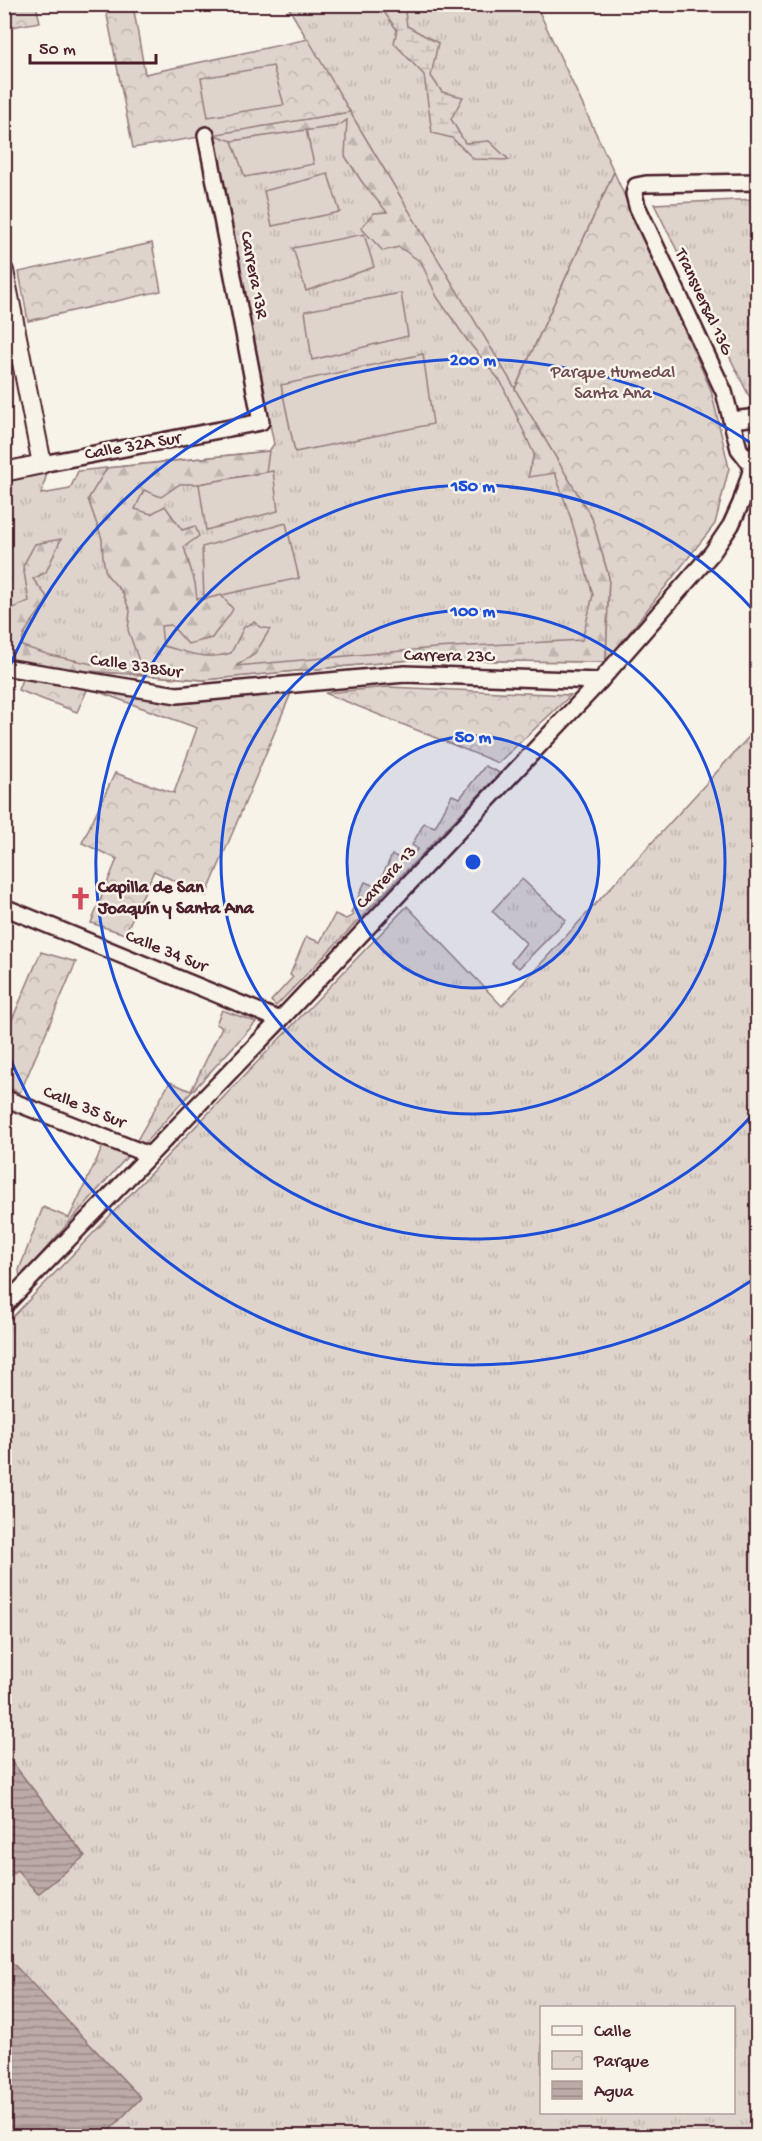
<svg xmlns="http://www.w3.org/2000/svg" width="762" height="2141" font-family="'Gochi Hand',sans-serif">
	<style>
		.grass { fill: url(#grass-tufts); stroke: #947a7c; stroke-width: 1.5; fill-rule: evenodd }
		.forest { fill: url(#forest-firs); stroke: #947a7c; stroke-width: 1.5 }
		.wetland { fill: url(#wetland-marsh); stroke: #947a7c; stroke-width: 1.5 }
		.park { fill: url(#park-crowns); stroke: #947a7c; stroke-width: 1.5 }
		.pitch { fill: #ded4cc; stroke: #947a7c; stroke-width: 1.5 }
		.water { fill: url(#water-rules); stroke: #8e7275; stroke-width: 1.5 }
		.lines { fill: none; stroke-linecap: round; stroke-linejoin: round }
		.minor-casing { stroke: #4a1f2b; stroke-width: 20 }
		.tertiary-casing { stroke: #4a1f2b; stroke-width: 22 }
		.minor { stroke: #f7f3e8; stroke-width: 15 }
		.tertiary { stroke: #f7f3e8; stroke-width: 18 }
		.ring { fill: none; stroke: #1d4ed8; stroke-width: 3 }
		.labels { text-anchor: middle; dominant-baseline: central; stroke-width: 5; stroke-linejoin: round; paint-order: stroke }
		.street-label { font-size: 18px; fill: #4a1f2b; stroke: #f7f3e8 }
		.park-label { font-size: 18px; fill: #6f4c53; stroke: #f7f3e8 }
		.poi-label { font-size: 18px; font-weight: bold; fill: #4a1f2b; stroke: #f7f3e8; text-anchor: start }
		.centre { fill: #1d4ed8; stroke: #f7f3e8; stroke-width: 3 }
		.ring-label { font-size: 18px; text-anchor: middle; font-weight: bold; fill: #1d4ed8; stroke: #f7f3e8; stroke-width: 5; stroke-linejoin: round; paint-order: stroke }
	</style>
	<defs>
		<pattern id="grass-tufts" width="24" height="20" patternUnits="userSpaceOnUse" patternTransform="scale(1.5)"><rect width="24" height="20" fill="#ded4cc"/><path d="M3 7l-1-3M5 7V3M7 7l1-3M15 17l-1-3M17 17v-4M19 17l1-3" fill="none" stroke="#c0b6af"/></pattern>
		<pattern id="forest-firs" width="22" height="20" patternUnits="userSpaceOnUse" patternTransform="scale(1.5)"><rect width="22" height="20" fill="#ded4cc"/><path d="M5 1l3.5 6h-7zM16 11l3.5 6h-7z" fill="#c0b6af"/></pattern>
		<pattern id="wetland-marsh" width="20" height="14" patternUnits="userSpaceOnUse" patternTransform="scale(1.5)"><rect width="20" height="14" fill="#ded4cc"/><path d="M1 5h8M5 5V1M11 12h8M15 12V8" fill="none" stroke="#c0b6af"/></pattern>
		<pattern id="park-crowns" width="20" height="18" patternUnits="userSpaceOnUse" patternTransform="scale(1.5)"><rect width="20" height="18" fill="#ded4cc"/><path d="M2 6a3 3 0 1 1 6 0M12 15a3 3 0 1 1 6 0" fill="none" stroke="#c0b6af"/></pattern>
		<pattern id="water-rules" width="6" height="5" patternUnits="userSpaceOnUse" patternTransform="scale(1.5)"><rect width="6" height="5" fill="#bcaaa7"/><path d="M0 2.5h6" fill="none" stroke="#9b8a88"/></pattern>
	</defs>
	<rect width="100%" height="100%" fill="#f7f3e8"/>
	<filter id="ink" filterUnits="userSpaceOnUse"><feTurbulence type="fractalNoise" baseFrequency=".0167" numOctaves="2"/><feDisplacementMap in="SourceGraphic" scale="12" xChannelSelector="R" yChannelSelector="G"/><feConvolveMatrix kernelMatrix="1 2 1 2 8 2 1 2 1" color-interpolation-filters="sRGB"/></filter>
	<g filter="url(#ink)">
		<g class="grass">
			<polygon points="287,5 536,5 614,172 515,389 592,517 606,662 410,660 204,680 64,669 5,660 4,482 47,473 41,494 70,489 78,471 269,451 274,444 212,134 350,112"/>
			<polygon points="757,199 758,382 753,404 654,204"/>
			<path d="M757 728V2136H5L4 1326 407 906 502 1006ZM542 2008H734V2112H542Z"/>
			<polygon points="485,766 500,773 276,1006 271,1001 293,977 290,975 306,937 320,942 335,914 346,919 354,915 351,913 365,882 377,887 392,855 406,860 418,849 412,845 424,823 435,827 452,795 460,798"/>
			<polygon points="522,879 566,920 519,968 511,962 526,943 492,911"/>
			<polygon points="222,1010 256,1022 142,1146 136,1142 170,1082 191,1091 222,1027 216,1024"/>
			<polygon points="107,1138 134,1149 20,1278 19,1270 43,1207 69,1218"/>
		</g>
		<path class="forest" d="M350 112 592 517 609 577 606 662 410 660 204 680 64 669 5 660 4 612 29 601 23 566 35 544 61 539 46 572 33 579 48 598C41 615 22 627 22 646L50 655 144 675 128 630 130 611 122 592 106 574 103 558 102 539 88 499 107 468 269 451 266 472 199 484H180L161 497 144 490 135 509 151 514 165 506 182 530 195 526 199 536 184 547 195 583 197 599 221 595 233 609C227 621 219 627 212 638L188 644 171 625 161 626 163 646C189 652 204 661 231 653L244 627 254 622 260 627 270 629 255 654 236 666 435 648 582 640 593 595 571 519 555 473 528 477 534 454 501 382 467 340 437 297 421 262 399 247 383 251 361 228 374 213 387 212 362 182 345 156 347 120 338 126 232 141 212 134Z"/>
		<polygon class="wetland" points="379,5 404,5 407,26 438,43 431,76 442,92 463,97 451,119 465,143 489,141 509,160 474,159 452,138 432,133 424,75 394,43 397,30"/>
		<g class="park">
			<polygon points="5,4 36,5 40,22 5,28"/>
			<polygon points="105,5 133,5 145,74 308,39 350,112 133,148"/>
			<polygon points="614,172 711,390 729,468 715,524 606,662 609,577 592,518 515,389"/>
			<polygon points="152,243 161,291 28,321 19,272"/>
			<polygon points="24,674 178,703 291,693 206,896 154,871 125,934 91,923 117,859 82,843 115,773 174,793 197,728 88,688 77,712 18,690"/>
			<polygon points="388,687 571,695 498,763 325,693"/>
			<polygon points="41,952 76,962 20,1093 5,1086 5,1036"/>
		</g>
		<g class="pitch">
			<polygon points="273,66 284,105 208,117 201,78"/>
			<polygon points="306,130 314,164 245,177 232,141"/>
			<polygon points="328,174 340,212 272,226 264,191"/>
			<polygon points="364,234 374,267 306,291 293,248"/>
			<polygon points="401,293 408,336 312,360 305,311"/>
			<polygon points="423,354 433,424 295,452 281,385"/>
			<polygon points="273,471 278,511 206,530 199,484"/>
			<polygon points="286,523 299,578 204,599 202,547"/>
		</g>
		<g class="water">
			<polygon points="5,1753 85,1856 38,1894 17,1870 5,1881"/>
			<polygon points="4,1954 141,2098 104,2136 5,2136"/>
		</g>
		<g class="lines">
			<defs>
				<g id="minor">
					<polyline points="731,420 758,417"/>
					<polyline points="42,464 261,422 206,135"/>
					<polyline points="753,467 739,449 724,392 637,206 634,194 636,186 646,184 758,182"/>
					<polyline points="4,667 177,695 405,674 600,681"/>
					<polyline points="4,907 280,1020"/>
					<polyline points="4,1098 149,1155"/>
					<polyline points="4,1306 280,1020 600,681 712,553 731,525 741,503 758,449"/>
				</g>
				<polyline id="tertiary" points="4,271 42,464 4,472"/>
			</defs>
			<use href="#minor" class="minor-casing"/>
			<use href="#tertiary" class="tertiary-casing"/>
			<use href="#minor" class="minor"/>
			<use href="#tertiary" class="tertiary"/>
		</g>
	</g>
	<circle cx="473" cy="862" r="126" fill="#1d4ed8" fill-opacity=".12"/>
	<g class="ring">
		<circle cx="473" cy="862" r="126"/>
		<circle cx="473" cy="862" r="252"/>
		<path d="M755 1112A377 377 0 1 1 755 612"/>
		<path d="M754 1279A503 503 0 0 1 5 1046M5 678A503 503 0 0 1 754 445"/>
	</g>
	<defs>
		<symbol id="church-bare" viewBox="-9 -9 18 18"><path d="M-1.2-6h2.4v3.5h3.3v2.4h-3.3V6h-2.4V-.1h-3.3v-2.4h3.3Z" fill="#d1495b" stroke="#f7f3e8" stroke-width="2.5" paint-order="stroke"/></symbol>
	</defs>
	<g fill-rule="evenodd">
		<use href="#church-bare" x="64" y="882" width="33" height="33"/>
	</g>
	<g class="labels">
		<g class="street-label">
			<text transform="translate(253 275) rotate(79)">Carrera 13R</text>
			<text transform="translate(703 302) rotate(65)">Transversal 13G</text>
			<text transform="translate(133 447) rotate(-10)">Calle 32A Sur</text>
			<text transform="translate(449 657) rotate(1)">Carrera 23C</text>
			<text transform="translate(136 667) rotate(8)">Calle 33BSur</text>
			<text transform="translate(387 878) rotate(-47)">Carrera 13</text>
			<text transform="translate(166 952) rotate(22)">Calle 34 Sur</text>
			<text transform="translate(84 1108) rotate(22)">Calle 35 Sur</text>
		</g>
		<g class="park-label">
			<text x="613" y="373">Parque Humedal<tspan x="613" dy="21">Santa Ana</tspan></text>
		</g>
		<g class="poi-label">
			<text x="98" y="888">Capilla de San<tspan x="98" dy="21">Joaquín y Santa Ana</tspan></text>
		</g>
	</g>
	<circle cx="473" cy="862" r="9" class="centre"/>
	<g class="ring-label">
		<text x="473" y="365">200 m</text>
		<text x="473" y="491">150 m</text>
		<text x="473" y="616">100 m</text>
		<text x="473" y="742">50 m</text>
	</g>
	<rect width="762" height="2141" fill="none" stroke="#f7f3e8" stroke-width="24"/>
	<rect x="12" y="12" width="738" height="2117" fill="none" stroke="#4a1f2b" stroke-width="2" filter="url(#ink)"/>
	<rect x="540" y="2006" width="195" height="108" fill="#f7f3e8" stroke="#b29e9c" stroke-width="1.5"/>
	<rect x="552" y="2026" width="30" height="9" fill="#f7f3e8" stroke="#b29e9c" stroke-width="1.5"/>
	<text x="594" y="2036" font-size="18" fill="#4a1f2b">Calle</text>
	<rect x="552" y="2051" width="30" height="18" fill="url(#park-crowns)" stroke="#b29e9c" stroke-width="1.5"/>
	<text x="594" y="2066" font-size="18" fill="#4a1f2b">Parque</text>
	<rect x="552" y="2081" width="30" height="18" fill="url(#water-rules)" stroke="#b29e9c" stroke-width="1.5"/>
	<text x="594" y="2096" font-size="18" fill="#4a1f2b">Agua</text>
	<path d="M30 54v9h126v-9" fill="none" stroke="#4a1f2b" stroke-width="3"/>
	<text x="39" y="54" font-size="18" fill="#4a1f2b" stroke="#f7f3e8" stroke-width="4.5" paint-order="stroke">50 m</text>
</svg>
